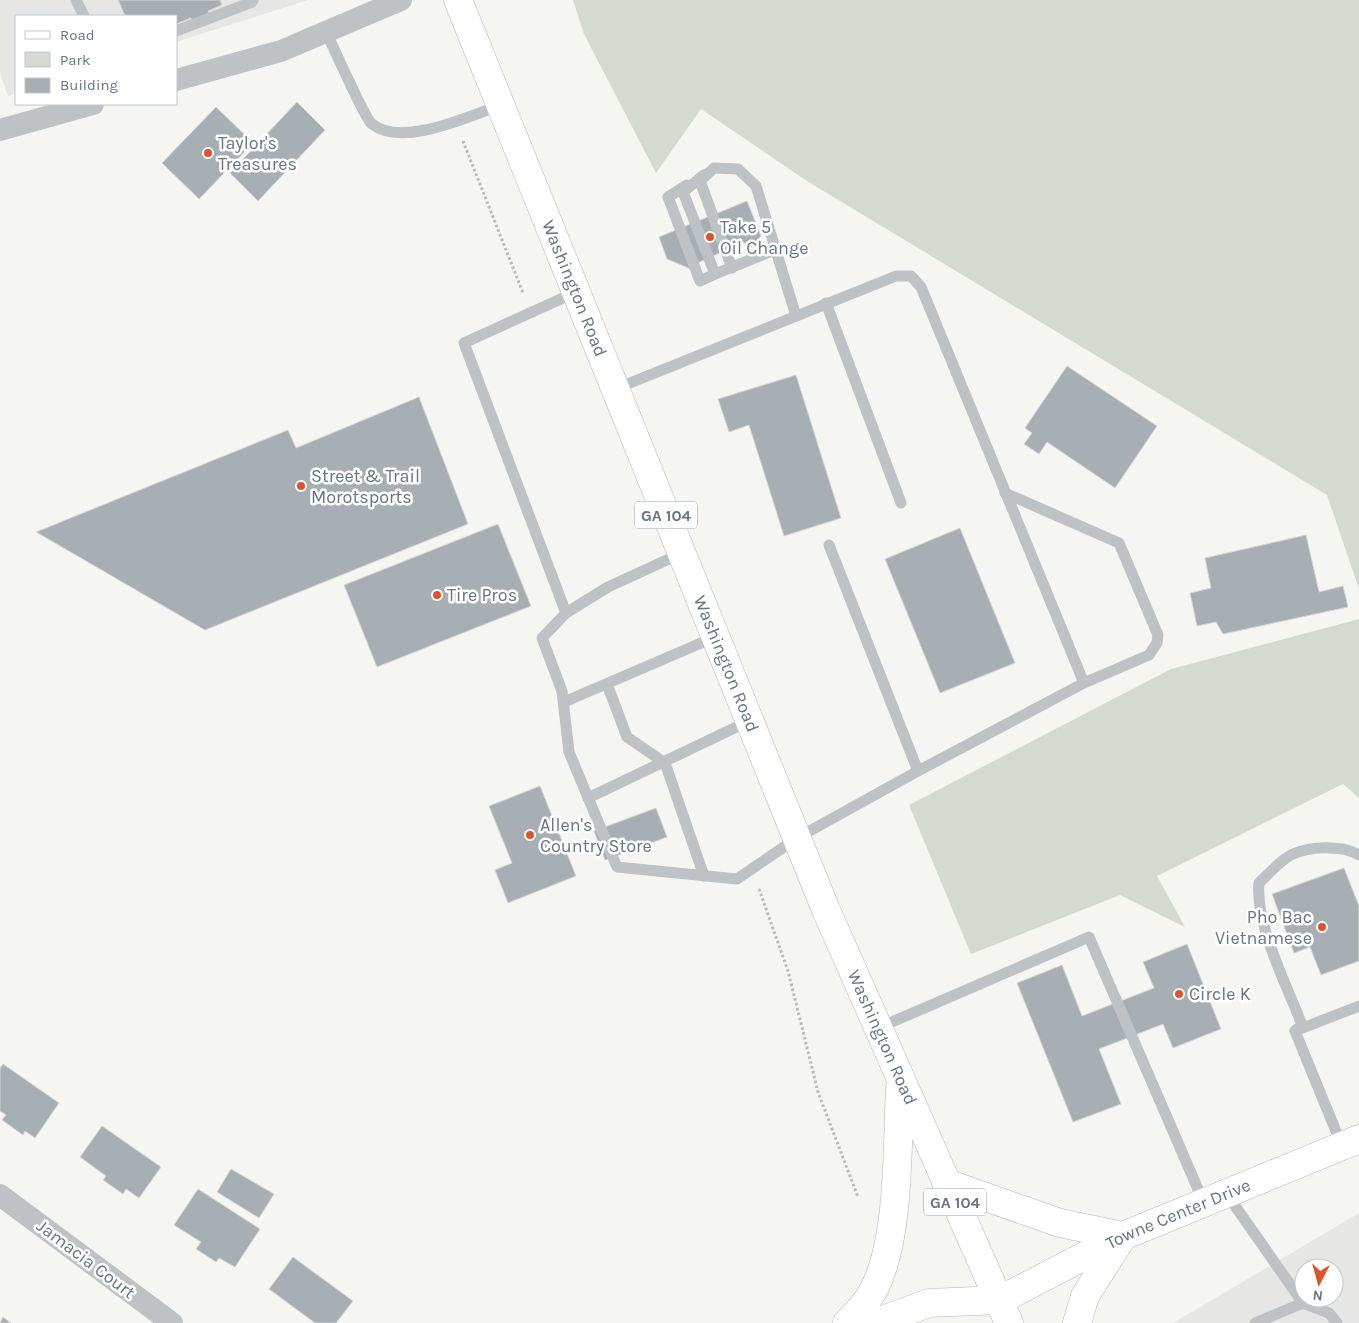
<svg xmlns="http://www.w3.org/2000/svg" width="1359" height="1323" font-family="Karla,sans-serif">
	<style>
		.built { fill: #e6e7e5; fill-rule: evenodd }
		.green { fill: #d4dad1 }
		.building { fill: #a7afb4; stroke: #d6d6d4 }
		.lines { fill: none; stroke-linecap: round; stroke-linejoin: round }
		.secondary-casing { stroke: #b0b6ba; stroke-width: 29 }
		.primary-casing { stroke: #b1b6b9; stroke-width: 29 }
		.path { stroke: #b8bbbd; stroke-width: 3; stroke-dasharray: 2.5 2.5; stroke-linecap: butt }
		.lane { stroke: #bec2c5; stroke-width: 11 }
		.street { stroke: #bec2c5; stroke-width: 22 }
		.secondary { stroke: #fff; stroke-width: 28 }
		.primary { stroke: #fff; stroke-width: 28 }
		.poi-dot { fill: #de5329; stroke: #fff; stroke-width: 2 }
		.labels { text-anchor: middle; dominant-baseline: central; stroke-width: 5; stroke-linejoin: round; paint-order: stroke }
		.shield { fill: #fff; stroke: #939ea8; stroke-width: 1 }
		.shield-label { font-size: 16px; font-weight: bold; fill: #657582 }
		.poi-label { font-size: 18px; fill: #657582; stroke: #fff; text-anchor: start }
		.street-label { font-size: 18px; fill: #657582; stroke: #fff }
	</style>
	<rect width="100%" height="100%" fill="#f5f5f1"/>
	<g class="built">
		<polygon points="0,0 308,0 176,42 176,16 16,16 16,93 8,96 0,73"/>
		<path d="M1359 1213V1323H1173ZM1304 1268H1334V1298H1304Z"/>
	</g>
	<g class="green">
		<polygon points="573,0 1359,0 1359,589 1327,495 807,181 701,109 656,173 584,34"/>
		<polygon points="1359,619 1359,798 1343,784 1157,876 1185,927 1120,895 971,954 909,805 1171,669"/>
	</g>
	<g class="building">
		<polygon points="118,0 220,0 222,5 208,11 210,17 193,23 191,18 176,24 176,16 125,16"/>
		<polygon points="297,102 325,130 258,201 230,173"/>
		<polygon points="216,107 253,143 199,199 162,163"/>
		<polygon points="747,201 761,236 748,252 744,242 695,264 698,272 667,259 659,237"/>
		<polygon points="1067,366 1157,426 1115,488 1047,442 1039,454 1024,444 1032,433 1025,428"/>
		<polygon points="796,375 841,518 784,536 749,425 729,432 718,399"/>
		<polygon points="419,397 468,524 205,630 36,532 288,430 296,448"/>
		<polygon points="498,524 531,606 377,667 344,585"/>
		<polygon points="960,528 1015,663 940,693 885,559"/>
		<polygon points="1306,535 1319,592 1343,586 1348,607 1223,634 1216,622 1197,626 1190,593 1211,588 1205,558"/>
		<polygon points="540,786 576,876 508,903 495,870 512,863 489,806"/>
		<polygon points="656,808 667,837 605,860 594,831"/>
		<polygon points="1344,868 1359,906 1359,961 1321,975 1310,947 1294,953 1272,894"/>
		<polygon points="1187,944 1221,1029 1173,1048 1163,1024 1099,1049 1121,1104 1073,1122 1017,983 1062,965 1082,1016 1154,988 1143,962"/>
		<polygon points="3,1064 59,1103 35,1138 25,1131 23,1135 2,1120 6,1115 0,1111 0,1068"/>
		<polygon points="102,1126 161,1167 139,1198 126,1189 123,1194 103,1180 106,1176 80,1157"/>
		<polygon points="231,1169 274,1194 259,1218 217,1192"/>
		<polygon points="198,1189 260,1229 235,1267 219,1258 216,1262 196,1249 201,1242 174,1225"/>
		<polygon points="293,1257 353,1301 336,1323 315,1323 269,1289"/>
		<polygon points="3,1317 11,1323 0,1323"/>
	</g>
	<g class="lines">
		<defs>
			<g id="secondary">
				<path id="s1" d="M1000 1300 1123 1236 1359 1139"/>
			</g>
			<g id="primary">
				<path id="s2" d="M458 0 826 910 1009 1323"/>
				<polyline points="946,1183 1060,1223 1123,1236 1085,1296 1077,1323"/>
				<path d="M847 1323C857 1313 869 1300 875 1287 900 1236 897 1145 900 1087"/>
				<polyline points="875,1323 929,1303 1000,1300"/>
			</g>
		</defs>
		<use href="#secondary" class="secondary-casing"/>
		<use href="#primary" class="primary-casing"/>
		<g class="path">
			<polyline points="463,141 523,293"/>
			<polyline points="759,889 788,971 818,1092 858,1197"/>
		</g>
		<g class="lane">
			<polyline points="76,0 84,16"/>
			<polyline points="176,31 252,2 253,0"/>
			<path d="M326 32C333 46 365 119 372 124 402 148 469 116 501 105"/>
			<polyline points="704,175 683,192 715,274 777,249"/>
			<polyline points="687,185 668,197 700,281 715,274"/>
			<polyline points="732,268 700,181 714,168 738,169 756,186 796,316"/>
			<polyline points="576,292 464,343 566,613 542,638 562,691 569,752 617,867 737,879 797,838 918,771 1084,683 1149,655 1157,643 1158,635 1119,543 1005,493"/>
			<polyline points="826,303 901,503"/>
			<polyline points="615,389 896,276 911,276 921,287 1084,683"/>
			<polyline points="829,545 918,771"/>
			<polyline points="566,613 608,587 682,553"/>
			<polyline points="607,684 627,737 665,763 704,876"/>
			<polyline points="564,702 715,637"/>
			<polyline points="588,798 749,721"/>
			<polyline points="878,1028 1089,937 1204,1203"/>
			<path d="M1295 1031 1302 1025C1287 985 1255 925 1259 883 1269 874 1281 859 1293 854 1311 846 1342 845 1359 855"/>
			<polyline points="1342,1146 1295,1031 1359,1006"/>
			<polyline points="1226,1193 1303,1303"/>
			<polyline points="1255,1323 1303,1303 1329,1313 1337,1323"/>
		</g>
		<g class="street">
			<polyline points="176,80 281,51 401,0"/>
			<polyline points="0,130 93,104"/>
			<polyline points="0,1195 172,1323"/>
		</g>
		<use href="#secondary" class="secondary"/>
		<use href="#primary" class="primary"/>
	</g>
	<g class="poi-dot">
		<circle cx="208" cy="153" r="5"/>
		<circle cx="710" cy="237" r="5"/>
		<circle cx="301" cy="486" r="5"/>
		<circle cx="437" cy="595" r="5"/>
		<circle cx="530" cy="835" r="5"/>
		<circle cx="1322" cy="927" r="5"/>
		<circle cx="1179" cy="994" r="5"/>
	</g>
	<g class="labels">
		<g class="shield">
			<rect x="635" y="501.5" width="62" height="27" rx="4"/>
			<rect x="924" y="1188.5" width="62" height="27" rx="4"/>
		</g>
		<g class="shield-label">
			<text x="666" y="515">GA 104</text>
			<text x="955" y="1202">GA 104</text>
		</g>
		<g class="poi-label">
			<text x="218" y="143">Taylor's<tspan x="218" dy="21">Treasures</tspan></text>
			<text x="720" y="227">Take 5<tspan x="720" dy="21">Oil Change</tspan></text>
			<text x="311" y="476">Street &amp; Trail<tspan x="311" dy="21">Morotsports</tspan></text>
			<text x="447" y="595">Tire Pros</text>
			<text x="540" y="825">Allen's<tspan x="540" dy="21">Country Store</tspan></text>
			<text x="1312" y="917" text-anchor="end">Pho Bac<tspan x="1312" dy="21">Vietnamese</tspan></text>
			<text x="1189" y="994">Circle K</text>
		</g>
		<g class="street-label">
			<text stroke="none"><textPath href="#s2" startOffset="311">Washington Road</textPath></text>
			<text stroke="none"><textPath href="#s2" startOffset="716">Washington Road</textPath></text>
			<text stroke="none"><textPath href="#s2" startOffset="1121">Washington Road</textPath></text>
			<text stroke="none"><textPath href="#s1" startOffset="198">Towne Center Drive</textPath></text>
			<text transform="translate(86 1259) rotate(37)">Jamacia Court</text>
		</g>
	</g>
	<rect x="15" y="15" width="162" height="90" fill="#ffffff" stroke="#c1c8cd"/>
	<rect x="25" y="31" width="25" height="8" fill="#ffffff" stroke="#c1c8cd"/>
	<text x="60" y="40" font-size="15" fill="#657582">Road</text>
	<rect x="25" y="52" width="25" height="15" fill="#d4dad1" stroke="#c1c8cd"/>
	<text x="60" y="65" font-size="15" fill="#657582">Park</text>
	<rect x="25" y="78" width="25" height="15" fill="#a7afb4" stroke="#c1c8cd"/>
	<text x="60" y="90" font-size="15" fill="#657582">Building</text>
	<g transform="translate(1319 1283) rotate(186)"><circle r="24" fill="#ffffff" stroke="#c1c8cd"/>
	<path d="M0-4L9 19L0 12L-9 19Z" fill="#de5329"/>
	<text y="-8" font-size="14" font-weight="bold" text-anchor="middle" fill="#657582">N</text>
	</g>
</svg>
